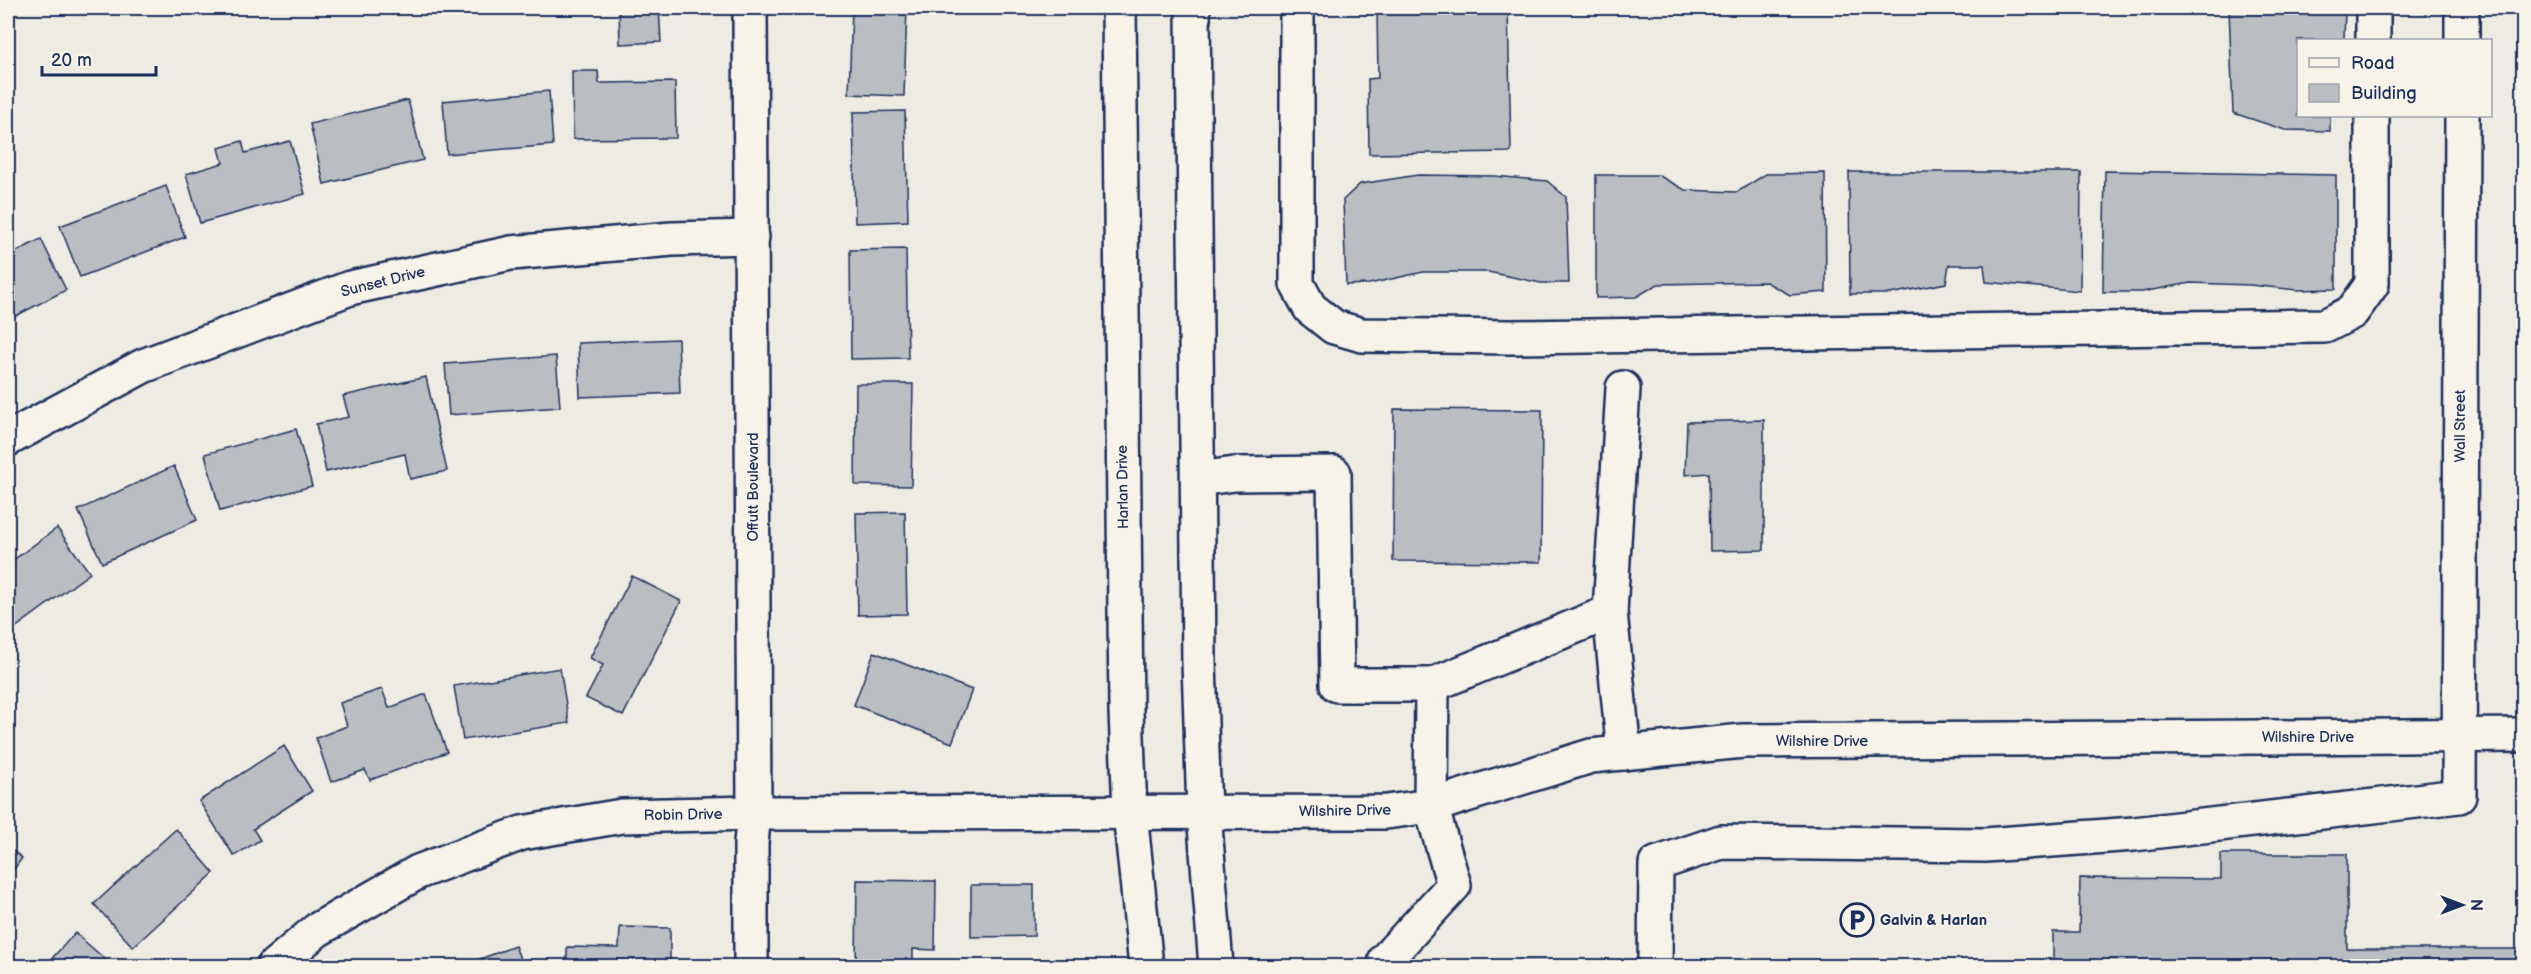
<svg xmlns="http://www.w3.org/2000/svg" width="2531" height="974" font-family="'Balsamiq Sans',sans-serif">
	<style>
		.building { fill: #babdc2; stroke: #1b2f5e; stroke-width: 1.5 }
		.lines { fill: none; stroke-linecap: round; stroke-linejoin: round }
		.minor-casing { stroke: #1b2f5e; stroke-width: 38 }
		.major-casing { stroke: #1b2f5e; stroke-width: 38 }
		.minor { stroke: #f7f3e8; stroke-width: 33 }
		.major { stroke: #f7f3e8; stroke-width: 33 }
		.labels { text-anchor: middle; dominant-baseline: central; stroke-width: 4.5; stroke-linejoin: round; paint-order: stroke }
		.street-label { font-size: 15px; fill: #1b2f5e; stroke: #f7f3e8 }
		.poi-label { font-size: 15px; font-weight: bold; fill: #1b2f5e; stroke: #f7f3e8; text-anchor: start }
	</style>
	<rect width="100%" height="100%" fill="#eeebe2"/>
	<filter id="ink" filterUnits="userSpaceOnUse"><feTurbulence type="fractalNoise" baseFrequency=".0167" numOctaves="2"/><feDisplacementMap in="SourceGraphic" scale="12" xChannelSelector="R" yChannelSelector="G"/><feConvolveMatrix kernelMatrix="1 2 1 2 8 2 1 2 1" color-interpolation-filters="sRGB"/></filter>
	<g filter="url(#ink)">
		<g class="building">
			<polygon points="619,8 659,8 661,42 620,44"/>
			<polygon points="852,8 907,8 904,96 849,94"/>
			<polygon points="1377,8 1508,8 1511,152 1369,154 1368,79 1378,78"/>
			<polygon points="2229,8 2345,8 2344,40 2298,40 2298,116 2330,116 2330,131 2285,130 2233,113"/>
			<polygon points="572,71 598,71 599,83 675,82 676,138 573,139"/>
			<polygon points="549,91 553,145 447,154 443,101"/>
			<polygon points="408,100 423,160 324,184 310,124"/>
			<polygon points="905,111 908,221 855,223 853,112"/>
			<polygon points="242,141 245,153 290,141 305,194 200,223 186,174 223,163 219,148"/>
			<polygon points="2105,171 2336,175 2336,289 2297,290 2250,285 2190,283 2142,292 2103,292"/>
			<polygon points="1849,172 2081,172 2080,291 1986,282 1984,265 1949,265 1946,283 1890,294 1850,294"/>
			<polygon points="1825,173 1826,292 1790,295 1766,282 1658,284 1636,297 1596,298 1596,175 1658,175 1685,190 1737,192 1766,174"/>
			<polygon points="1418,175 1495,176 1547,181 1566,197 1569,283 1541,283 1488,272 1423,272 1369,284 1346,285 1343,200 1360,184"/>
			<polygon points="166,186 185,237 80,277 60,226"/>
			<polygon points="41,239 66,290 8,320 8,256"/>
			<polygon points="906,249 908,358 851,359 850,250"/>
			<polygon points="678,339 680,393 580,397 578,343"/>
			<polygon points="556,356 560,407 449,415 445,364"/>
			<polygon points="426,377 447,471 410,479 405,454 326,472 316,424 349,417 343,396"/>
			<polygon points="856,384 913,384 911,486 855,485"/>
			<polygon points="1394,409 1542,410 1541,562 1393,561"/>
			<polygon points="1764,420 1764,550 1710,551 1709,473 1685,475 1687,422"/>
			<polygon points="296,429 312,486 220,511 205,454"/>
			<polygon points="174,466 197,520 102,563 78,510"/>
			<polygon points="905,512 907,614 858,615 856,513"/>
			<polygon points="57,528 90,573 8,633 8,564"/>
			<polygon points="632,576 681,601 623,716 586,698 603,665 590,658"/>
			<polygon points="874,652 972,690 952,743 854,705"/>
			<polygon points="560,668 569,723 463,740 454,686"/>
			<polygon points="382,689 389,708 426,694 447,752 370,780 365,770 331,782 316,738 347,726 340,703"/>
			<polygon points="284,746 312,791 253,829 260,840 234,856 199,801"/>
			<polygon points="176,829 214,873 133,947 94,904"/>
			<polygon points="8,847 22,858 8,878"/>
			<polygon points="2221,854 2347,854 2347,949 2522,949 2522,966 2053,966 2053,932 2079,932 2080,878 2221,879"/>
			<polygon points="857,880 936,881 935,950 913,949 913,966 856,966"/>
			<polygon points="971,885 1034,885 1034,936 971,937"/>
			<polygon points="620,927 670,928 670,966 567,966 567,947 619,948"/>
			<polygon points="75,933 113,966 45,966"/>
			<polygon points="515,946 523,966 461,966"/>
			<polygon points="1457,961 1584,962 1584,966 1457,966"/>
		</g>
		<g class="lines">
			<defs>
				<g id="minor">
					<polyline points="750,8 754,813 751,843 751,966"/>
					<polyline points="1297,8 1297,284 1310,308 1334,327 1362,335 1510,337 2325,326 2352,312 2372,284 2372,116"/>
					<polyline points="2373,40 2373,8"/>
					<polyline points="2462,40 2462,8"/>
					<polyline points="8,439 143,366 350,288 511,253 672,239 752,237"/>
					<polyline points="1198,479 1235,474 1334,473 1337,685 1432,685 1431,806 1454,885 1386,959 1387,966"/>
					<polyline points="1610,612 1623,388"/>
					<polyline points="1432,685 1610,612 1624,753"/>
					<polyline points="274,966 317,930 418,872 522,833 622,816 754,813 1386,812 1431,806 1591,756 1743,741 2524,735"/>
					<polyline points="1655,966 1656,864 1721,842 1985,845 2134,834 2459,796 2462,116"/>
				</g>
				<g id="major">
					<polyline points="1119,8 1126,711 1130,813 1146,966"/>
					<polyline points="1193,8 1199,662 1204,813 1216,966"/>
				</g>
			</defs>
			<use href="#minor" class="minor-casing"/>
			<use href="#major" class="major-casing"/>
			<use href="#minor" class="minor"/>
			<use href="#major" class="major"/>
		</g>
	</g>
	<defs>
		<symbol id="parking-ring" viewBox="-11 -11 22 22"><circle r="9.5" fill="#f7f3e8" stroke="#1b2f5e" stroke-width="1.5"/><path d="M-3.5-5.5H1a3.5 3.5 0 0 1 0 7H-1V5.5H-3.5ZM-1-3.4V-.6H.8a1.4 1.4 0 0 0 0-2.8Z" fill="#1b2f5e"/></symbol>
	</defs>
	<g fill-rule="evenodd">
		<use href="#parking-ring" x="1838" y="901" width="38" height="38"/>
	</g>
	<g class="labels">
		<g class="street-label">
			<text transform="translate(383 282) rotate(-14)">Sunset Drive</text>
			<text transform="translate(2460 426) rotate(-90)">Wall Street</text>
			<text transform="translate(753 487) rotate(-90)">Offutt Boulevard</text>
			<text transform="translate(1123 487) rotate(-91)">Harlan Drive</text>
			<text x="2308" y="737">Wilshire Drive</text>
			<text x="1822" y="741">Wilshire Drive</text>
			<text transform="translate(1345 811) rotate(-1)">Wilshire Drive</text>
			<text transform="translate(683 815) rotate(-1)">Robin Drive</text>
		</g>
		<g class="poi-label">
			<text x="1880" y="920">Galvin &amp; Harlan</text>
		</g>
	</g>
	<rect width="2531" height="974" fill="none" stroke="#f7f3e8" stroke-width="30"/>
	<rect x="15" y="15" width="2501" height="944" fill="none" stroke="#1b2f5e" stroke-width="2" filter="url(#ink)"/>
	<rect x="2297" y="39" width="195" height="78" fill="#f7f3e8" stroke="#9fa5b1" stroke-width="1.5"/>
	<rect x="2309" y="58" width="30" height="9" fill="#f7f3e8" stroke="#9fa5b1" stroke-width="1.5"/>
	<text x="2351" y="69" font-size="18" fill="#1b2f5e">Road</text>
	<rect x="2309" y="84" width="30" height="18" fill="#babdc2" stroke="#9fa5b1" stroke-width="1.5"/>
	<text x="2351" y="99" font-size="18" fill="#1b2f5e">Building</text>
	<g transform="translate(2462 905) rotate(90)" stroke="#f7f3e8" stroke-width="4.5" paint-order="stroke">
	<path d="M0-4.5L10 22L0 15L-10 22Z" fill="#1b2f5e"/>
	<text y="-9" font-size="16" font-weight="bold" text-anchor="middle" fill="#1b2f5e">N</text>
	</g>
	<path d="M42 66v9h114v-9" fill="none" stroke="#1b2f5e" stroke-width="3"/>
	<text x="51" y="66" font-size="18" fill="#1b2f5e" stroke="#f7f3e8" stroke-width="4.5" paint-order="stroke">20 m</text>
</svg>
